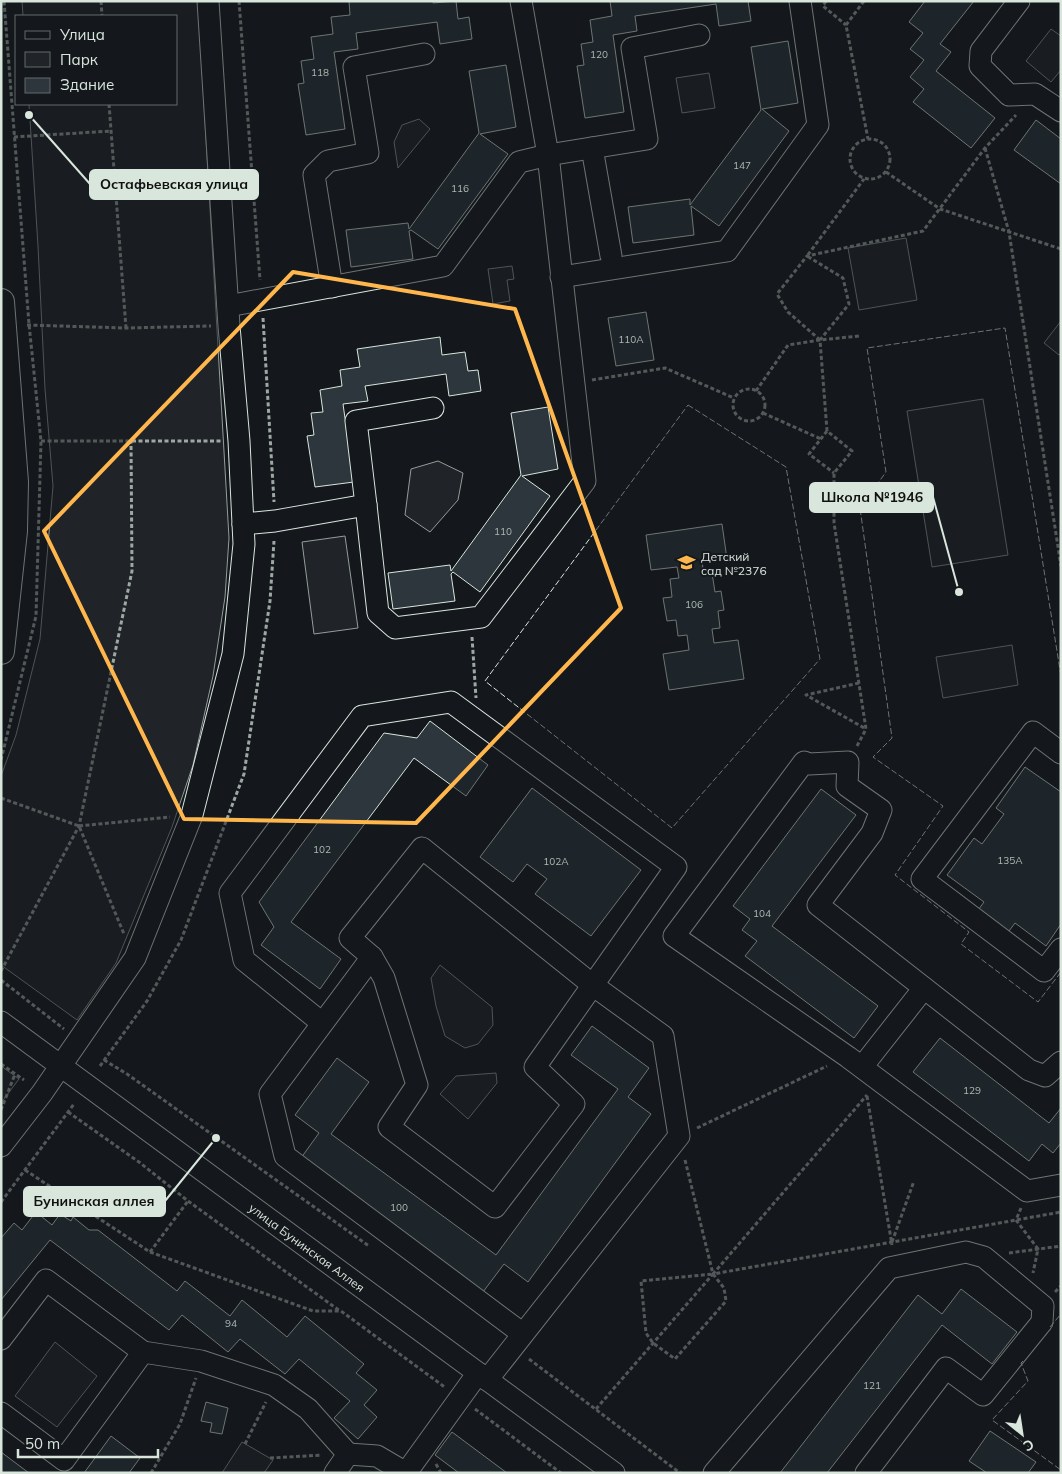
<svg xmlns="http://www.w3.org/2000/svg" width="1062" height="1474" font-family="Mulish,sans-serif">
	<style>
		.green { fill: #202428; stroke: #939e99 }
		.building { fill: #2c363c; stroke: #d8e6dc }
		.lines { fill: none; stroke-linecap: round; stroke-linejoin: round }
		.minor-casing { stroke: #d8e6dc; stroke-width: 23 }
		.major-casing { stroke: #d8e6dc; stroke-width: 28 }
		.path { stroke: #9da8a2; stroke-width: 3; stroke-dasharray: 4 2.5; stroke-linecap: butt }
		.minor { stroke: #14181c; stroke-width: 21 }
		.major { stroke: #14181c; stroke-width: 26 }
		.fence { stroke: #d8e6dc; stroke-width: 1; stroke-dasharray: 6 2.5; stroke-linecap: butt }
		.marked { fill: none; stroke: #ffb74d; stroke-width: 4; stroke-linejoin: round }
		.labels { text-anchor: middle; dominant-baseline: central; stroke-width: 4; stroke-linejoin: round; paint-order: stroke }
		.number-label { font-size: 10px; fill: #adbab4 }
		.poi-label { font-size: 12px; fill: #d8e6dc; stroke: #14181c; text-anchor: start }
		.street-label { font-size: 12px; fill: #d8e6dc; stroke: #14181c }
		.leader { fill: none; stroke: #d8e6dc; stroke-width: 2 }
		.callout-dot { fill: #d8e6dc; stroke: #14181c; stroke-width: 2 }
		.callout { fill: #d8e6dc; stroke: #d8e6dc; stroke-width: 2 }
		.callout-label { font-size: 14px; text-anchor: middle; font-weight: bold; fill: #111 }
	</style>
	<rect width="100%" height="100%" fill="#14181c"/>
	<g class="green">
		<polygon points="22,1 198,1 229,538 225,597 213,676 193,765 172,827 116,963 77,1020 1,965 1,776 16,735 40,639 53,486 45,389 38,246 29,104 176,104 176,16 23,16"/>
		<polygon points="1051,29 1061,36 1061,70 1051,82 1026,61"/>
		<polygon points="709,73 715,108 682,113 676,78"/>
		<polygon points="419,119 430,129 398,168 394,142 402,125"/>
		<polygon points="906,238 917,300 859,310 848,248"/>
		<polygon points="512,266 514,279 507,280 510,301 493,304 488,269"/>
		<polygon points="1061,321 1061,353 1059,355 1044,343"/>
		<polygon points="983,399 1008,555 932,567 907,411"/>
		<polygon points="438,461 463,473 458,500 430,532 405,515 411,469"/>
		<polygon points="345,536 358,628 314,634 302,542"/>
		<polygon points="1012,645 1018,685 943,698 936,657"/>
		<polygon points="440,965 492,1007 493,1025 478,1044 465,1048 445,1036 436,1006 431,978"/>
		<polygon points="1,1066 19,1079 1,1103"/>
		<polygon points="496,1073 497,1083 468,1119 440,1094 456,1076"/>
		<polygon points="55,1342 97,1376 57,1427 15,1396"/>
		<polygon points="242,1442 273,1460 264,1473 222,1473"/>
	</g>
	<g class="building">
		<polygon points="349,1 433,1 433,3 456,1 458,19 469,17 472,39 440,44 437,22 356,33 358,49 334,52 345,129 306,135 298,84 304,83 301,61 314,59 311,37 333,34 331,17 350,15"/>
		<polygon points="610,1 748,1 751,21 719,26 716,4 635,16 637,31 613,35 624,112 585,118 577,66 584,65 581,44 593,42 590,20 612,16"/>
		<polygon points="925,1 974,1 940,44 951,52 936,71 995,118 971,148 913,102 924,89 910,77 924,60 910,49 923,33 909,22"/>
		<polygon points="788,41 798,103 762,109 789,131 719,226 691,206 694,235 633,243 628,207 690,199 690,205 761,110 751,47"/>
		<polygon points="506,65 516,127 480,134 508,154 438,249 411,230 409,231 413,259 351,267 346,230 408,223 409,229 479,133 469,71"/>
		<polygon points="1036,120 1061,139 1061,184 1014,150"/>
		<polygon points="646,312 654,360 616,366 608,318"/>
		<polygon points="440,337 442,355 465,352 468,371 478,370 481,391 449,396 446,374 365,386 368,401 343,404 354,482 315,487 307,436 314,435 311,413 323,412 320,390 342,386 340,370 360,367 357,349"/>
		<polygon points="548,407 558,469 522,476 550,496 480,592 453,572 451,574 455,601 393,609 388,573 450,565 451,571 521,475 511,413"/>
		<polygon points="722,524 727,559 702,562 704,574 712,573 715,592 721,591 724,610 718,611 720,628 712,629 714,643 738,640 744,679 669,690 663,654 689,650 687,635 678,636 676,620 667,621 663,598 672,597 670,579 679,578 677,567 651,570 646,535"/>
		<polygon points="430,721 488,765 466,796 414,758 291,922 341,959 320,989 261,945 274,927 259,902 384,733 417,738"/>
		<polygon points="1025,767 1061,792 1061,924 1046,946 1015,923 1003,939 973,917 984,902 947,875 974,838 982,844 1004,814 996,808"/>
		<polygon points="532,788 641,870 591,936 535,894 547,879 527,864 513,882 480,857"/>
		<polygon points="821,789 856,815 772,926 878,1006 854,1038 745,956 757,941 742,930 750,919 733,906"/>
		<polygon points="592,1026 649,1068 628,1097 651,1114 528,1282 504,1264 483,1292 301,1158 319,1133 295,1115 337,1058 369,1082 331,1134 496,1255 618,1089 571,1055"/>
		<polygon points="940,1038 1049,1123 1061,1108 1061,1143 1053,1153 1042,1144 1029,1161 913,1072"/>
		<polygon points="36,1212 52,1225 60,1214 71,1221 73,1217 89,1230 98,1230 177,1291 185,1281 230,1316 242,1300 287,1337 305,1316 364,1364 356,1373 377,1390 364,1405 377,1417 358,1439 334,1418 350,1401 299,1359 285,1374 240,1339 228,1352 182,1315 169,1330 50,1240 1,1300 1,1238 14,1223 22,1230"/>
		<polygon points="961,1289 1017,1332 992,1364 942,1325 827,1473 780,1473 918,1295 942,1314"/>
		<polygon points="206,1402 228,1408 222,1434 210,1432 212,1423 201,1421"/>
		<polygon points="990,1431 1036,1462 1028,1473 987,1473 969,1461"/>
		<polygon points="452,1432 507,1473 459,1473 435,1455"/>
		<polygon points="111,1436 140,1458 129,1473 84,1473"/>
		<polygon points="1,1452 29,1473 1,1473"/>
	</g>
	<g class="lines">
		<defs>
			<g id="minor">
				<polyline points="1019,1 981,51 980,66 1009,95 1035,94 1061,111"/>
				<polyline points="592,148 611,256"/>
				<polyline points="561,277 727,251 818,125 800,1"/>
				<polyline points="332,287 314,175 328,161 368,153 354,67 424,54"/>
				<polyline points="228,306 443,266 519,162 548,155 647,139 632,48 699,35"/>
				<polyline points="366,505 356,421 433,408"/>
				<polyline points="243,524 275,521 366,505 378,613 395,628 481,617 585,481 548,155 521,1"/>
				<polyline points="1061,753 1033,732 922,879 1044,971 1061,949"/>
				<path id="s1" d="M1 1022 614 1473"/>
				<polyline points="322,1023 244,960 230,893 362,716 451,702 676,867 535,1067 574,1104 495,1207 389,1127 417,1085 384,978 372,957"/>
				<polyline points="1061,1062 1045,1076 1029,1070 818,905 872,833 881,810 847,786 848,762 809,764 804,762 674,936 848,1057 1027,1191 1061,1185"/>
				<polyline points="862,1067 924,988"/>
				<polyline points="1,1146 42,1093 135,958 192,815 233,654 244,544 243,524 239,441 229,326 208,1"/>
				<polyline points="1,1339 46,1280 143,1352 201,1361 274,1385 308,1409 348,1454"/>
				<polyline points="487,1380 679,1136 663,1036 594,986 422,848 350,938 372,957 270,1094 285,1156 523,1334"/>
				<polyline points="1,1413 64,1460 143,1352"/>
				<polyline points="335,1473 348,1454 377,1456 406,1473 478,1373"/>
				<polyline points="714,1473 889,1268 966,1252 984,1257 1043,1306 1042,1322 983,1395 946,1368 866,1473"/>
			</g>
			<polyline id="major" points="1,302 15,482 14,531 1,651"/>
		</defs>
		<use href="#minor" class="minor-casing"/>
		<use href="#major" class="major-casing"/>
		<g class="path">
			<polyline points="101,1 102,16"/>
			<polyline points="239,1 260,280"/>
			<polyline points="826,1 823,6 846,25"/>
			<polyline points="864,1 846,25 868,139"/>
			<polyline points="109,104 126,328"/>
			<polyline points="14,137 111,131"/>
			<circle cx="870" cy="159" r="20"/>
			<polyline points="985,148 1009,232 1061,566"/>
			<polyline points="886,172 940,209 1061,249"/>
			<polyline points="263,318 274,502"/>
			<polyline points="27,325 126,328 211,326"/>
			<polyline points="820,340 788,312 777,294 807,256 923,231 985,148 1016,115"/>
			<polyline points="592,380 665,368 734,398"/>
			<circle cx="749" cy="405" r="16"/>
			<polyline points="756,391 788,345 820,340 859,336"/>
			<polyline points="763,413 821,439"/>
			<polyline points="827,431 809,454 834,473"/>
			<polyline points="41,441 221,441"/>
			<polyline points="472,637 476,698"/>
			<polyline points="859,683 806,695 866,729"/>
			<polyline points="857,746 866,729 834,523 834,473 852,451 827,431 820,340 849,304 843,278 807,256 864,179"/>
			<polyline points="1,760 36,616 41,441 29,324 4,1"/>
			<polyline points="1,798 79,826 124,934"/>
			<polyline points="79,826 170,817"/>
			<polyline points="1,971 79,826 132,571 131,442"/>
			<polyline points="1,980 64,1029"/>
			<polyline points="104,1060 127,1074 369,1246"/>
			<polyline points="1,1064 24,1080"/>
			<polyline points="100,1066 147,1001 181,940 244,774 270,601 274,541"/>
			<polyline points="867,1096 892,1245"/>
			<polyline points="1,1110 15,1074"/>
			<polyline points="68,1112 139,1162 188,1201 340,1311"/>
			<polyline points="697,1128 827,1066"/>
			<polyline points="685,1160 713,1274 867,1095"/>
			<polyline points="25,1170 150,1252 313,1311 341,1311 446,1388"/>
			<polyline points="1,1202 74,1104"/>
			<polyline points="1021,1208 1016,1220 1038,1249 1033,1273"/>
			<polyline points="892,1242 914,1181"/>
			<polyline points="150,1252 188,1201"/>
			<polyline points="1009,1253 1061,1246"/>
			<polygon points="713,1274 724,1288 726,1301 675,1359 653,1343 646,1333 641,1281"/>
			<polyline points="1055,1292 1061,1286"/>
			<polyline points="529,1359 680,1473"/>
			<polyline points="475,1409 561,1473"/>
			<polyline points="596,1409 713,1274 1061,1212"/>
			<polyline points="245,1444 266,1402"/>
			<polyline points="270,1458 322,1455"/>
			<polyline points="436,1464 441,1473"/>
			<polyline points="151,1473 180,1424 196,1378"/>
			<polyline points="264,1473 265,1473"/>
		</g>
		<use href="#minor" class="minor"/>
		<use href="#major" class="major"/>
		<g class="fence">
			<polygon points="688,405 786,467 820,659 672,828 485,681"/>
			<polyline points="1061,676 1005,328 867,348 886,472 860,508 892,738 873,757 943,806 895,875 969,932 961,944 1038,1002 1061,972"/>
			<polyline points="1050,1327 1061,1314"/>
			<polyline points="1023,1361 1021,1363 1028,1381 992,1420 1061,1470"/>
		</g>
	</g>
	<path d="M0 0H1062V1474H0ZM293 272 515 309 621 608 416 823 184 819 44 531Z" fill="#14181c" fill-opacity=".55" fill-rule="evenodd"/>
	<path class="marked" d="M293 272 515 309 621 608 416 823 184 819 44 531Z"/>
	<defs>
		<symbol id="school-bare" viewBox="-9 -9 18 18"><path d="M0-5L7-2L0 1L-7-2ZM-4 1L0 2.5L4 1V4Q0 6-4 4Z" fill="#ffb74d" stroke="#14181c" stroke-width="2.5" paint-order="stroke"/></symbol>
	</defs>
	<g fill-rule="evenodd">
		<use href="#school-bare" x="674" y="550" width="25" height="25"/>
	</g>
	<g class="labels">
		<g class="number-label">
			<text x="599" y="54">120</text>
			<text x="320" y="72">118</text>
			<text x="742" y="165">147</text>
			<text x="460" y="188">116</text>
			<text x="631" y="339">110А</text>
			<text x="503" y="531">110</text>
			<text x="694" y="604">106</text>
			<text x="322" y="849">102</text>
			<text x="1010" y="860">135А</text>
			<text x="556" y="861">102А</text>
			<text x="762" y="913">104</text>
			<text x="972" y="1090">129</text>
			<text x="399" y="1207">100</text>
			<text x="231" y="1323">94</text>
			<text x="872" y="1385">121</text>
		</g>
		<g class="poi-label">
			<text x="701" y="556">Детский<tspan x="701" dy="14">сад №2376</tspan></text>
		</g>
		<g class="street-label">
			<text stroke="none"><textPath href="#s1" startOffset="380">улица Бунинская Аллея</textPath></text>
		</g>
	</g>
	<path class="leader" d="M29 115L90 184M959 592L933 497M216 1138L165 1201"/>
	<g class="callout-dot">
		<circle cx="29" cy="115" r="5"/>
		<circle cx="959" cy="592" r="5"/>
		<circle cx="216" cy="1138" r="5"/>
	</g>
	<g class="callout">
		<rect x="90" y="170" width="168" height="29" rx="5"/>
		<rect x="810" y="483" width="123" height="29" rx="5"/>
		<rect x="24" y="1187" width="141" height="29" rx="5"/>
	</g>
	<g class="callout-label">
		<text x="174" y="189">Остафьевская улица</text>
		<text x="872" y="502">Школа №1946</text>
		<text x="94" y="1206">Бунинская аллея</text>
	</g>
	<rect width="1062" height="1474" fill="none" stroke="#d8e6dc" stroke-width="5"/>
	<rect x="15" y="15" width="162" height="90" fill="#14181c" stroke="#626a69"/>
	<rect x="25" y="31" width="25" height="8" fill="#14181c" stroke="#626a69"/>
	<text x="60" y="40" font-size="15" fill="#d8e6dc">Улица</text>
	<rect x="25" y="52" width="25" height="15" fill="#202428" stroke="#626a69"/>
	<text x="60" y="65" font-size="15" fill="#d8e6dc">Парк</text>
	<rect x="25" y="78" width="25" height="15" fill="#2c363c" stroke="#626a69"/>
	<text x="60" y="90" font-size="15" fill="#d8e6dc">Здание</text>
	<g transform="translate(1022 1434) rotate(150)" stroke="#14181c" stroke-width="4" paint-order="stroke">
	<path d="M0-4L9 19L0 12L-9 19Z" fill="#d8e6dc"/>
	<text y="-8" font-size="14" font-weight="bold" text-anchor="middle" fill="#d8e6dc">С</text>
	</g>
	<path d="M18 1449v8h140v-8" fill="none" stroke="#d8e6dc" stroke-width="2.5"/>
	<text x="25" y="1449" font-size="15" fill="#d8e6dc" stroke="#14181c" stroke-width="4" paint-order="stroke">50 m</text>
</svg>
